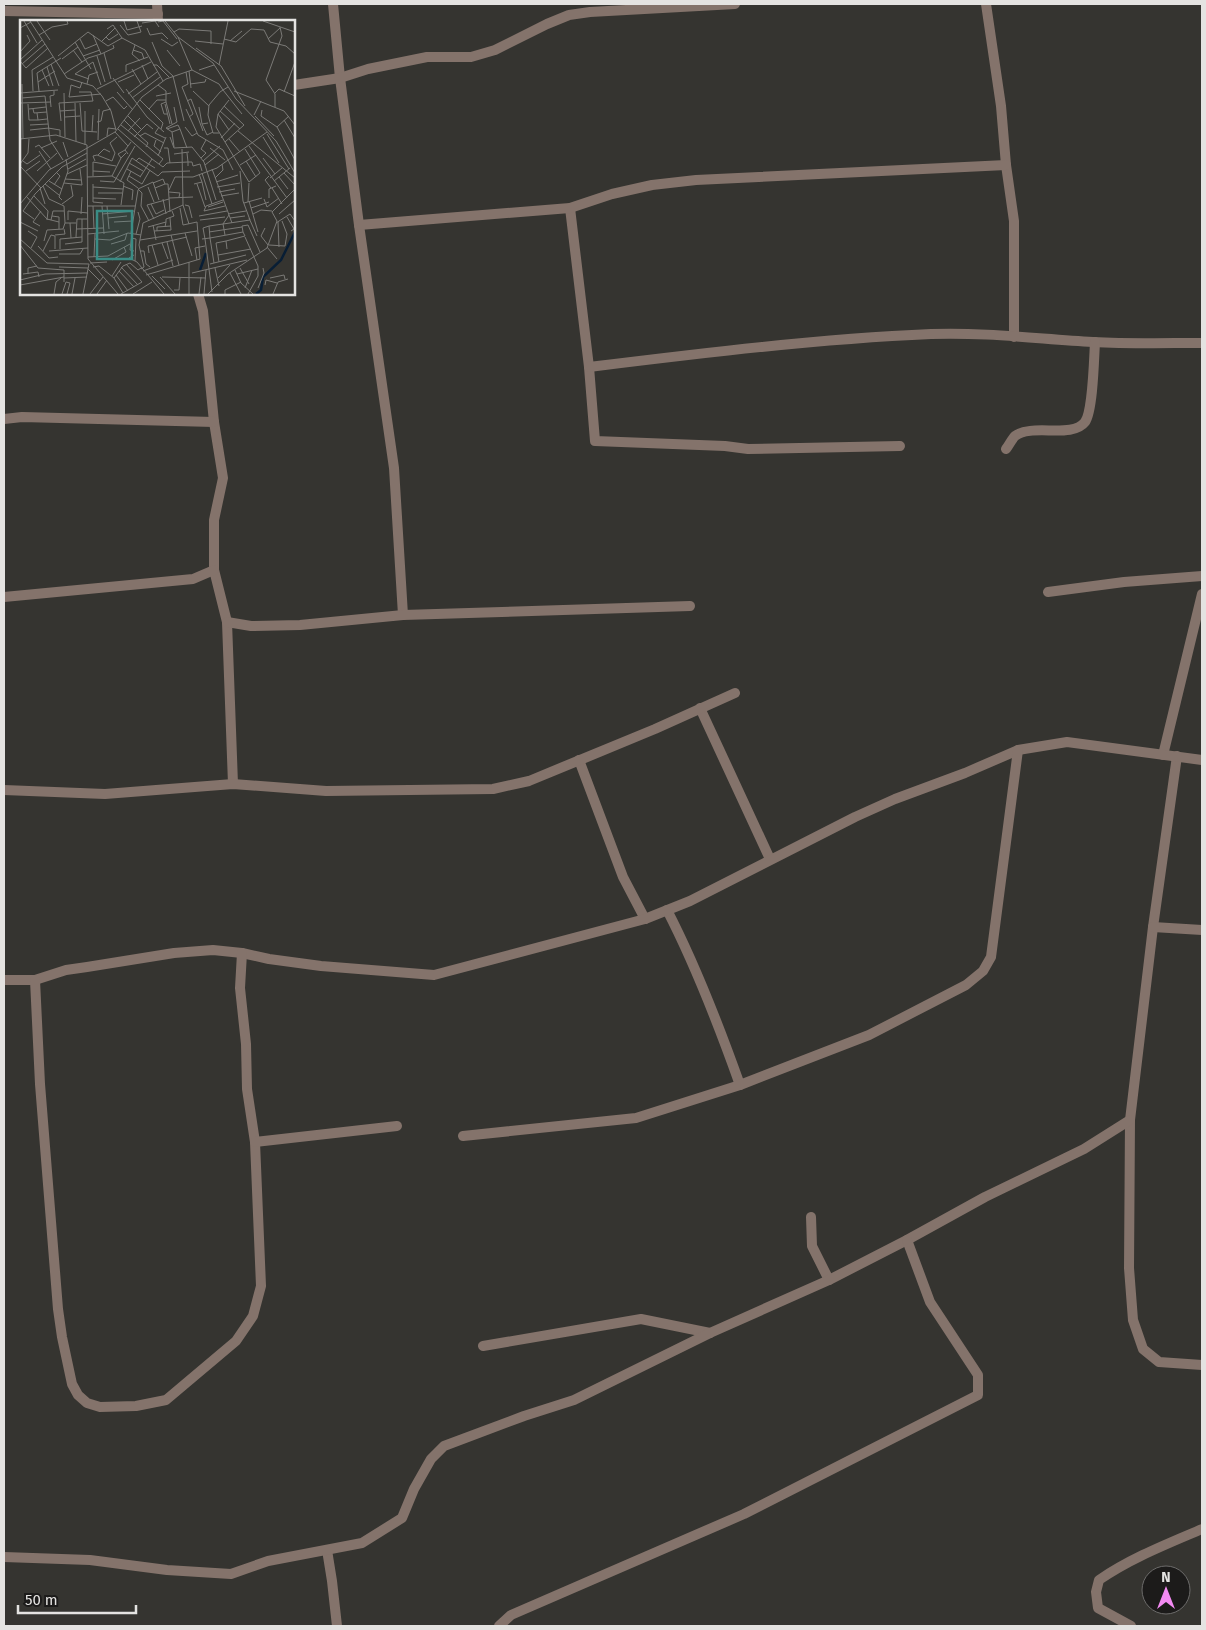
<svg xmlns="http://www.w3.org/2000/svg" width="1206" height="1630" font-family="'Fira Sans',sans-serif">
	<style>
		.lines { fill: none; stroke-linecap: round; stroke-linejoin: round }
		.minor { stroke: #84736b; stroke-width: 10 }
		.inset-river { fill: none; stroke: #081e35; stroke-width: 2.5 }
		.inset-road { fill: none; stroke: #7b7a77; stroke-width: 1 }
		.view { fill: #3a8c85; fill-opacity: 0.15; stroke: #3a8c85; stroke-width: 2.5 }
		.inset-edge { fill: none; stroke: #e4e3e1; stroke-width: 2.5 }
	</style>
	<rect width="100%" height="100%" fill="#353430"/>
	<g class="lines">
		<g class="minor">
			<polyline points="157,4 158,21"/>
			<polyline points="333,4 340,78 359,225 394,468 403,615"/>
			<polyline points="986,4 1001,106 1006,165 1014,221 1014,337"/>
			<polyline points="4,11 158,14"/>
			<polyline points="294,85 340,78 368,69 427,57 471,57 495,50 547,24 569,15 590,12 735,4"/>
			<polyline points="570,208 589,367 595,441 725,446 748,449 900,446"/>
			<polyline points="359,225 570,208 612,194 652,185 696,180 1006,165"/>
			<polyline points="198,294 203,311 214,422 223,478 214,520 214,570 227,622 233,784"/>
			<path d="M589 367C703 353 817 339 931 334 985 332 1039 339 1093 342 1129 344 1166 343 1202 343"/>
			<polyline points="4,419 22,417 214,422"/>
			<path d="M1006 449C1009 445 1012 439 1015 436 1032 423 1072 439 1085 422 1093 411 1094 358 1095 342"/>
			<polyline points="1048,592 1124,582 1202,576"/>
			<polyline points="4,597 193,579 214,570"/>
			<polyline points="227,622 251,626 300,625 403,615 690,606"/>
			<polyline points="700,708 770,859"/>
			<polyline points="1163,755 1202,594"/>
			<polyline points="1177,756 1153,927 1130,1120 1129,1268 1133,1320 1143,1349 1159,1362 1202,1365"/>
			<polyline points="579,760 623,877 645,919"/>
			<polyline points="4,790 105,794 233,784 326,791 493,789 529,781 655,729 735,693"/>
			<path d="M667 910C696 966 719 1026 740 1085"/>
			<polyline points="1153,927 1202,930"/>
			<polyline points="4,980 35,980 66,970 87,967 174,953 213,950 242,953 269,959 321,966 434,975 645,919 690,901 855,817 895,799 965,773 1018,750 1067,742 1202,760"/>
			<polyline points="35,980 40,1084 58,1309 62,1337 72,1384 78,1395 87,1403 100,1407 136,1406 166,1400 236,1341 253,1316 261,1286 255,1142 247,1089 246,1044 240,988 242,953"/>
			<polyline points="463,1136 636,1118 740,1085 869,1035 966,985 983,971 991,957 1018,750"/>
			<polyline points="255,1142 397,1126"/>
			<polyline points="811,1217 812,1246 829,1280"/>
			<polyline points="483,1346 641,1319 710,1333"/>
			<polyline points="327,1550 332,1581 337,1626"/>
			<polyline points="4,1557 90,1560 167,1570 231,1574 268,1561 362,1543 402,1518 414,1489 431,1459 444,1446 524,1416 574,1400 710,1333 829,1280 907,1240 985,1197 1084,1149 1130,1120"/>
			<polyline points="499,1626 511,1615 744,1514 978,1395 978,1375 930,1302 907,1240"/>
			<path d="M1131 1626 1098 1608 1096 1592 1099 1580C1131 1558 1167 1544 1202 1529"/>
		</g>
	</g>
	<g transform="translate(20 20)">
		<rect width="275" height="275" fill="#353430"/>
		<path class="inset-river" d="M180 250 186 233M236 274 241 270 243 257 261 240 275 212"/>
		<path class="inset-road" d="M4 1 17 23M10 1 47 58 73 66 82 76 91 91 96 110M17 1 30 20M104 1 107 10 122 6M145 1 158 17 193 43 216 79 256 121 275 153M243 1 275 12M138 2 143 1 157 19M122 3 135 1 139 7M100 5 108 15 117 13 121 12 117 1M127 8 130 15 142 13 148 19M87 9 93 5 102 18M154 12 159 9 191 11V24M0 13V8L11 2M19 15 32 7 48 4 47 1M73 15 81 34 94 28 93 25M86 17 89 20 98 14M158 17 172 50M60 19 65 29 77 24M141 19 152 26 158 22M204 19 216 22 231 9 244 10 250 22 266 26 275 34M248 19 260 8M82 21 95 8M175 21 203 24M210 21 222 11M55 22 71 49M132 22 142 46 153 56 164 101M115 25 112 34 120 41M176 28 201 46 225 86M53 30 62 42M113 30 122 33 124 39M147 30 160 46M0 32 10 21 7 15M84 33 91 59M38 36 68 12 88 26 102 18 125 30 143 61M63 36 80 30M77 36 85 62M42 39 58 27M0 40 22 20M0 41 6 48 28 28M2 44 25 24M31 44 39 66M122 45 128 59M133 45H137L149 57M199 45 208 1M27 47 33 66M112 49 121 64M22 50 29 66M179 50 194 45M169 51 171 68M106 52V45L128 37M166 52 168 64 162 67 173 94 169 97M44 54 68 38 81 34M93 58 104 73M69 59 55 54 73 42 81 65M18 62 35 51M62 62 60 68 51 65 49 77 81 74M98 62 114 55M2 64 3 119M67 64 69 55 78 52M170 64 185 62 186 59M138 65 146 71V82L141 84 144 94H147M77 69 131 42M106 69 127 97 144 112M13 71 12 50 33 37M19 71 17 53 41 38M173 71 189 86M214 71 264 91 275 105M97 72 113 90M264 72 275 42M0 73 38 70M44 73 45 117M255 73 259 69 275 76M108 74 137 52M136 76 151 73M2 78 25 76 30 120 43 140M112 78 140 57M120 80 143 103 141 109M209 80 198 94 196 107 229 162 240 153 225 129M86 81 93 77 104 89 107 86M167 81 171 79 183 111M146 82 152 104M0 83 31 82M55 83 56 121M60 83 62 111 77 112M8 84 9 100H18M145 84 150 104M204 86 224 105 205 122M31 87 30 76 34 75V71M154 87 157 102 146 108 152 112 160 109 167 128M179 87 182 104 188 103M255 87V74L246 60 262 16 260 7M9 89 26 87M13 89 14 93 27 92M129 89 137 80H146M166 89 178 115 203 130 213 150M242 90 241 96 257 107 275 140M40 91 39 83 73 81 71 72H59M200 91 220 109M17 93 18 100 27 99M198 94 209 110M234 95 241 81M108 96 121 109M235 96 254 116M45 97 60 96M104 100 120 116 125 113M264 100 275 118M41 101 40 91 55 90M77 102 81 101 83 91 91 89M182 104 187 115 193 112M10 105 28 104M101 105 143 139 139 144M139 107 135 113 145 118M165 107 172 116 177 113M257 107 269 96M28 108 40 110V116M98 109 132 139 120 157M147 109 158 105 160 109M10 110 29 108M108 111 120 98M218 111 275 158M72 112 73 95M95 112 108 126M152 112 154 127M125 113 144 123M199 113H193L188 95 189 85 200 72 203 70 222 94M247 114 269 149M87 116 88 108 96 109M120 116 128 123 126 127M114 117 127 104 133 109M150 117 154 128 172 127M243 117 259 143M201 118 215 103M0 119 36 115 67 125 68 239 98 274M209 119 220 132M78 120 79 89M136 120 134 126 141 132M43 122 48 137M65 125V91M229 126 267 178M15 127 19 125 30 138M172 127 184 142 196 180M21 128 37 121M144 128H148L150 143M190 128 205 140M162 129 163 185 169 204M105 130 98 134 101 138 106 133M19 131 31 149M108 134 105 130 111 122M154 134 169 132M78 135 84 129 90 132M138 136 146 117M112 138 138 156 142 152 170 151M181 138 186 133 181 129 186 120M243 138 255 154M132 139 143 147 147 143 168 142 167 133M3 141 7 144 20 135M75 141 73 136 77 135 92 141 95 133 90 123 97 117M116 141 119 138 135 148M183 141 200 126M226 141 236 157M109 143 123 151M0 144 8 133 9 119M185 145 199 134M220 145 236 135M0 146 21 168M168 146V142H172L173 146 180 144 182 151M48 149 66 139M107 149 121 157M192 149 212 203M6 151 20 141M17 151 37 133M73 151 90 152M111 151 107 160 118 168M220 151 223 181 230 200M182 153 192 184M264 153 275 165M47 154 67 145M73 156V142L96 146M109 156 122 164M249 156 245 160 251 168M67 157 92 156M259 157 268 169M195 158 203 150 202 144M250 158 262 148M45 159 61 160M29 161 42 169M80 161 94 162 115 126M254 161 270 148M100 162 112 138M182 162 186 180M196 162 218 155M44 163 62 165 60 149M133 163 143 159 145 164 135 168M25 164 39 175M73 164V182L83 183M122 164 130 150M145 164H148L150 192M174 164 182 162 179 154M177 164 185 187M34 165 40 156 37 153M23 166 29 179 44 186 45 203M103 166 113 170 112 180M73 167 103 169M128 167 134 182M197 167 220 163M20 168 25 184M252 168 262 184M149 170 155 157H173L197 148 247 112M149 172 160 173 159 177M199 172 215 169M78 173H102M6 176 27 199 39 202M14 176 28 191 27 200M201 176 219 173M73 178 96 179M149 178 173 177M249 178V169L256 166M143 179 146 194M244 179 247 187 259 178M42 180 39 177 48 151 46 139M203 180 186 186 184 191 205 186M229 181 238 212M228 182 229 163M224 183 242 178M0 184 29 150 95 112 122 77 146 59 172 50 199 64 203 70 208 67M42 184 53 176 51 165M131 184 136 194 144 190M101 185 104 163 92 156 101 138M165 185 169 186 172 198M67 186H115M73 186 74 209M82 186 84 214M87 186 89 209M188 187 203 182M231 188 249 182M61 194 62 177M82 194 114 191M208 194 226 191M233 194 241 190 252 191M259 194 275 180M32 196 39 197V209M179 196 207 191M267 197 274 209 271 211M88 198 107 196M210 198 225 196M229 198 237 216M14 199 3 191 15 174 42 147 67 133M134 199 127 185 149 179M31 200 33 191H44M48 200V191L68 193M180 200 205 197M129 201 121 186 122 173 118 169 133 162 139 180M0 202 18 211M94 202 113 201M146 202V199L154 196 152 191M258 202 259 227M50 203 51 218M256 203 270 194 275 201M203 204 189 206 190 218 223 212 225 216 206 221 207 229M203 204 230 200M133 205 136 220M20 206 13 202 21 191M128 207 146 202 145 207M245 208 241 216 248 225M57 209 83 208M8 211 17 217 11 228M134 211 151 210 150 198M137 211V207L151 206M189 212 222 207M223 212 222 206 228 205 240 232M111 213 118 170M112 213 110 230 114 231M165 213 172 236M68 214 99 211M116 214 120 199 118 192M35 215 45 214 44 209M151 215 159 245M205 215 203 204 209 195M56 217 57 199H67M225 217 238 246V256L228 274M111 218 116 219 115 241M0 219 27 243 69 244M75 219 90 220 108 213 121 215M182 219 190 218 194 243M185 219 192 272M185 219 183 208 189 206M120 220 177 211M24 221 27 210 43 209 45 203H56M147 222 153 246M142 223 148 239M45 224 62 222V199M91 224 105 220 107 213M0 225 18 248 44 250V262M132 225 138 245M249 225 265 226 267 214 262 201M18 226 29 238 38 237M247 227 257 239M40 229V219L62 217M23 231 31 215 35 216V229M29 231 68 228M120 231H124L126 244 130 247M129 233 128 226 167 217M39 234H60L63 229M114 235 109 238 117 242 144 274M198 235 231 229M68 237 88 236 110 224M74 237 75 214M92 240 106 232 104 227M177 240 175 228 185 226M199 242 196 223 206 221M70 243 87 242M190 244 226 235M39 247 68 248M73 247 79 246 94 258 103 273M101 247 118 265M195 248 199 266M220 248 229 264M68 249 80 261M121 249 124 247 119 225 123 203 163 185M215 250 221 263 233 274M99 251 114 267M123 251 153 240M172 253 227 240M210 253 221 274M3 254 18 252 19 257M8 254V248L17 246M217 254 238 249M96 255 108 271M126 255 180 239 177 202 163 205 160 188M92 256 101 242M132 256 145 269M140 257 155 274M142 257 186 258M44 258 67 257M94 258 103 246 110 243 118 250 121 248M169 258V242M198 258 210 245M250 258 264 255 265 259M0 260 25 254 68 253M0 265 44 257M245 265 246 260 257 263M225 268 232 250M238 268 244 253 243 248M154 270H159L160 258M34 274 36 262 41 258M42 274 46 262 50 263 47 274M52 274 55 258M63 274 69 244M70 274 83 257M77 274 87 260M101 274 122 262 106 244M113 274 132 262M169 274V258M179 274 181 257M184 274 186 250M188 274 208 254 247 228 257 201 252 192 275 169M205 274V270L221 262M253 274 258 262 268 259"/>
		<path class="view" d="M77 191H112V239H77Z"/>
		<rect width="275" height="275" class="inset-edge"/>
	</g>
	<rect width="1206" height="1630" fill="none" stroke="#e4e3e1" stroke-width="10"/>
	<g transform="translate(1166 1590)"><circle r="24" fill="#1c1b1a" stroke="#6c6b6a"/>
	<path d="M0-4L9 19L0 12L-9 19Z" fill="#f38af2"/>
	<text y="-8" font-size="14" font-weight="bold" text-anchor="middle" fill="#e4e3e1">N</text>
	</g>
	<path d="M18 1605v8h118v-8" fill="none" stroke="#e4e3e1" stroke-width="2.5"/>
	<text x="25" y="1605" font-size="15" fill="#e4e3e1" stroke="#1c1b1a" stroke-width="4" paint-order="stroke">50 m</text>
</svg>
